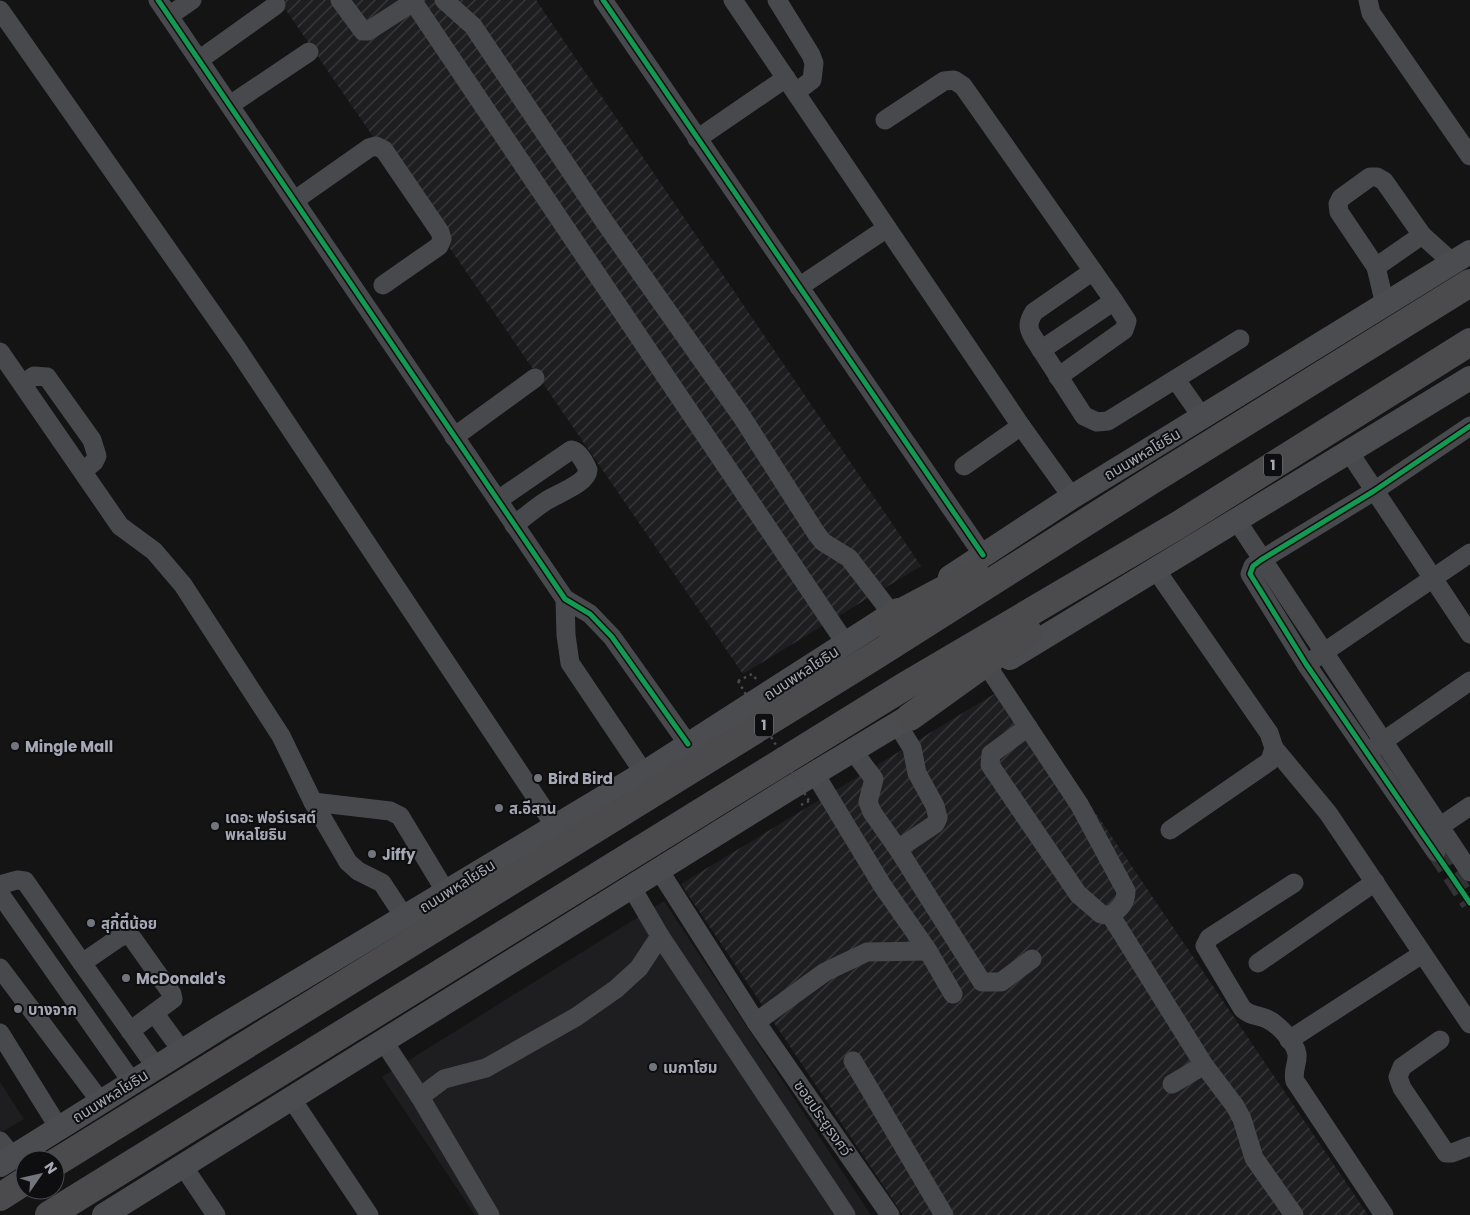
<svg xmlns="http://www.w3.org/2000/svg" width="1470" height="1215" font-family="Poppins,'Noto Sans Thai',sans-serif">
	<style>
		.built { fill: #1e1e20 }
		.industrial { fill: url(#industrial-furrows) }
		.lines { fill: none; stroke-linecap: round; stroke-linejoin: round }
		.minor-tunnel { stroke: #313234; stroke-width: 19; stroke-dasharray: 19 9; stroke-linecap: butt }
		.path { stroke: #4a4b4f; stroke-width: 2.5; stroke-dasharray: 2.5 4; stroke-linecap: butt }
		.minor { stroke: #48494d; stroke-width: 19 }
		.major { stroke: #4b4c4f; stroke-width: 24 }
		.highway { stroke: #4b4b4e; stroke-width: 28 }
		.path-bridge { stroke: #4a4b4f; stroke-width: 2.5; stroke-dasharray: 2.5 4; stroke-linecap: butt }
		.cycleway-casing { stroke: #0e0e10; stroke-width: 8 }
		.cycleway { stroke: #139951; stroke-width: 5 }
		.poi-dot { fill: #72757d; stroke: #0e0e10; stroke-width: 2 }
		.labels { text-anchor: middle; dominant-baseline: central; stroke-width: 4; stroke-linejoin: round; paint-order: stroke }
		.shield { fill: #0e0e10; stroke: #787a84; stroke-width: 1 }
		.shield-label { font-size: 14px; font-weight: bold; fill: #a5a9b5 }
		.street-label { font-size: 15px; fill: #a5a9b5; stroke: #0e0e10 }
		.poi-label { font-size: 15px; font-weight: bold; fill: #a5a9b5; stroke: #0e0e10; text-anchor: start }
	</style>
	<defs>
		<pattern id="industrial-furrows" width="10" height="10" patternUnits="userSpaceOnUse" patternTransform="scale(1.25)"><rect width="10" height="10" fill="#1e1e20"/><path d="M-1 1l2-2M0 10L10 0M9 11l2-2" fill="none" stroke="#3c3c3e"/></pattern>
	</defs>
	<rect width="100%" height="100%" fill="#141414"/>
	<g class="built">
		<polygon points="664,901 871,1215 475,1215 382,1077"/>
		<polygon points="0,1082 24,1119 0,1133"/>
	</g>
	<g class="industrial">
		<polygon points="279,0 536,0 921,566 743,674"/>
		<polygon points="1009,685 1368,1215 903,1215 681,884"/>
	</g>
	<g class="lines">
		<polyline class="minor-tunnel" points="1436,852 1470,903"/>
		<g class="path">
			<polyline points="738,681 752,674 757,680"/>
			<polyline points="801,805 809,801"/>
		</g>
		<g class="minor">
			<polyline points="158,0 565,599 590,614 612,637 688,744"/>
			<polyline points="340,0 363,31 368,31 413,2"/>
			<polyline points="412,0 846,644"/>
			<polyline points="444,0 473,26 604,221 742,417 816,533 823,542 849,558 892,614"/>
			<polyline points="603,0 983,555"/>
			<polyline points="733,0 1021,426 1072,497"/>
			<polyline points="777,0 811,55 814,63 812,80 796,92"/>
			<polyline points="1368,0 1371,13 1470,156"/>
			<polyline points="0,10 236,347 555,826"/>
			<polyline points="169,16 192,0"/>
			<polyline points="199,60 276,5"/>
			<polyline points="230,105 309,52"/>
			<polyline points="885,120 944,81 954,80 963,86 1114,301 1127,321 1124,330 1058,377"/>
			<polyline points="697,139 786,78"/>
			<polyline points="295,200 369,148 376,146 384,150 440,232 442,239 439,246 383,285"/>
			<polyline points="1376,267 1339,212 1338,204 1341,198 1370,177 1377,177 1384,181 1422,235"/>
			<path d="M1093 271 1034 312C1028 322 1027 327 1033 337L1084 416 1097 422 1108 421 1240 339"/>
			<polyline points="799,287 887,228"/>
			<polyline points="1385,305 1376,267 1422,235 1453,263"/>
			<polyline points="1041,350 1114,301"/>
			<polyline points="0,352 120,526 154,551 183,585 281,736 313,802 348,862 358,871 382,883 405,918"/>
			<polyline points="1176,380 1202,417"/>
			<polyline points="23,384 34,376 47,377 92,440 97,456 94,462 83,471"/>
			<polyline points="454,437 535,378"/>
			<polyline points="1349,452 1470,634"/>
			<polyline points="964,466 1021,426"/>
			<path d="M498 500 571 450C579 451 585 463 588 470 587 484 556 494 546 501 535 508 525 517 514 525"/>
			<polyline points="1237,521 1470,872"/>
			<polyline points="1156,570 1269,733 1274,748 1270,761 1170,830"/>
			<polyline points="565,599 566,635 570,663 644,773"/>
			<polyline points="1314,659 1470,553"/>
			<path d="M990 670 1079 804 1126 891C1126 903 1120 908 1111 916"/>
			<polyline points="1028,727 991,754 990,765 1078,894 1101,914 1111,916 1204,1065 1235,1106 1242,1119 1254,1158 1294,1215"/>
			<polyline points="1274,748 1328,813 1470,1024"/>
			<polyline points="1372,749 1470,681"/>
			<polyline points="853,751 874,779 868,802 872,812 898,849 935,824 938,818 935,806 917,773 912,748 897,724"/>
			<polyline points="815,774 882,885 928,951 953,994"/>
			<polyline points="313,802 390,811 400,816 446,892"/>
			<polyline points="1429,834 1470,806"/>
			<polyline points="898,849 982,982 1001,982 1032,959"/>
			<polyline points="1436,852 1306,664 1250,574 1253,566 1261,560 1374,491 1470,426"/>
			<polyline points="659,870 756,1022 890,1215"/>
			<path d="M1294 883 1209 938 1205 946 1242 1008C1249 1016 1258 1015 1267 1019 1278 1024 1295 1042 1297 1054 1298 1064 1292 1071 1295 1081L1384 1215"/>
			<polyline points="0,885 17,880 25,881 82,963"/>
			<polyline points="632,888 660,936 846,1215"/>
			<polyline points="0,894 132,1082"/>
			<polyline points="1258,963 1375,882"/>
			<polyline points="0,968 101,1102"/>
			<polyline points="155,1014 182,1051"/>
			<polyline points="756,1022 825,972 867,952 928,951"/>
			<polyline points="130,1031 173,999 172,994 133,939 128,935 120,937 82,963 156,1067"/>
			<polyline points="0,1033 59,1128"/>
			<polyline points="1289,1040 1422,954"/>
			<polyline points="1440,1040 1402,1067 1398,1077 1402,1088 1446,1153 1452,1153 1470,1146"/>
			<polyline points="384,1042 420,1097 490,1215"/>
			<polyline points="853,1061 944,1215"/>
			<polyline points="1172,1084 1204,1065"/>
			<polyline points="420,1097 444,1079 486,1068 576,1017 616,989 639,968 660,936"/>
			<polyline points="291,1098 369,1215"/>
			<polyline points="0,1141 13,1157"/>
			<polyline points="183,1166 216,1215"/>
		</g>
		<g class="major">
			<polyline points="950,577 1072,497 1470,252"/>
			<polyline points="1010,658 1470,378"/>
			<polyline points="0,1165 221,1027 644,773 898,610"/>
			<polyline points="104,1215 787,790 925,707"/>
		</g>
		<g class="highway">
			<polyline points="883,622 975,573"/>
			<polyline points="910,717 1028,632"/>
			<polyline points="55,1163 873,657 1149,482 1470,283"/>
			<polyline points="0,1197 25,1181"/>
			<polyline points="49,1215 905,686 1180,524 1470,342"/>
		</g>
		<polyline class="path-bridge" points="738,681 809,801"/>
		<defs>
			<g id="cycleway">
				<polyline points="158,0 565,599 590,614 612,637 688,744"/>
				<polyline points="603,0 983,555"/>
				<polyline points="1470,426 1374,491 1261,560 1253,566 1250,574 1306,664 1470,903"/>
			</g>
		</defs>
		<use href="#cycleway" class="cycleway-casing"/>
		<use href="#cycleway" class="cycleway"/>
	</g>
	<g class="poi-dot">
		<circle cx="15" cy="746" r="5"/>
		<circle cx="538" cy="778" r="5"/>
		<circle cx="499" cy="808" r="5"/>
		<circle cx="215" cy="826" r="5"/>
		<circle cx="372" cy="854" r="5"/>
		<circle cx="91" cy="923" r="5"/>
		<circle cx="126" cy="978" r="5"/>
		<circle cx="18" cy="1009" r="5"/>
		<circle cx="653" cy="1067" r="5"/>
	</g>
	<g class="labels">
		<g class="shield">
			<rect x="1264" y="453.5" width="18" height="23" rx="4"/>
			<rect x="755" y="713.5" width="18" height="23" rx="4"/>
		</g>
		<g class="shield-label">
			<text x="1273" y="465">1</text>
			<text x="764" y="725">1</text>
		</g>
		<g class="street-label">
			<text transform="translate(1142 454) rotate(-31)">ถนนพหลโยธิน</text>
			<text transform="translate(801 673) rotate(-33)">ถนนพหลโยธิน</text>
			<text transform="translate(457 886) rotate(-32)">ถนนพหลโยธิน</text>
			<text transform="translate(110 1096) rotate(-32)">ถนนพหลโยธิน</text>
			<text transform="translate(823 1118) rotate(55)">ซอยประยูรงศว์</text>
		</g>
		<g class="poi-label">
			<text x="25" y="746">Mingle Mall</text>
			<text x="548" y="778">Bird Bird</text>
			<text x="509" y="808">ส.อีสาน</text>
			<text x="225" y="817">เดอะ ฟอร์เรสต์<tspan x="225" dy="17">พหลโยธิน</tspan></text>
			<text x="382" y="854">Jiffy</text>
			<text x="101" y="923">สุกี้ตี๋น้อย</text>
			<text x="136" y="978">McDonald's</text>
			<text x="28" y="1009">บางจาก</text>
			<text x="663" y="1067">เมกาโฮม</text>
		</g>
	</g>
	<g transform="translate(40 1175) rotate(56)"><circle r="24" fill="#0e0e10" stroke="#4a4c52"/>
	<path d="M0-4L9 19L0 12L-9 19Z" fill="#72757d"/>
	<text y="-8" font-size="14" font-weight="bold" text-anchor="middle" fill="#a5a9b5">N</text>
	</g>
</svg>
